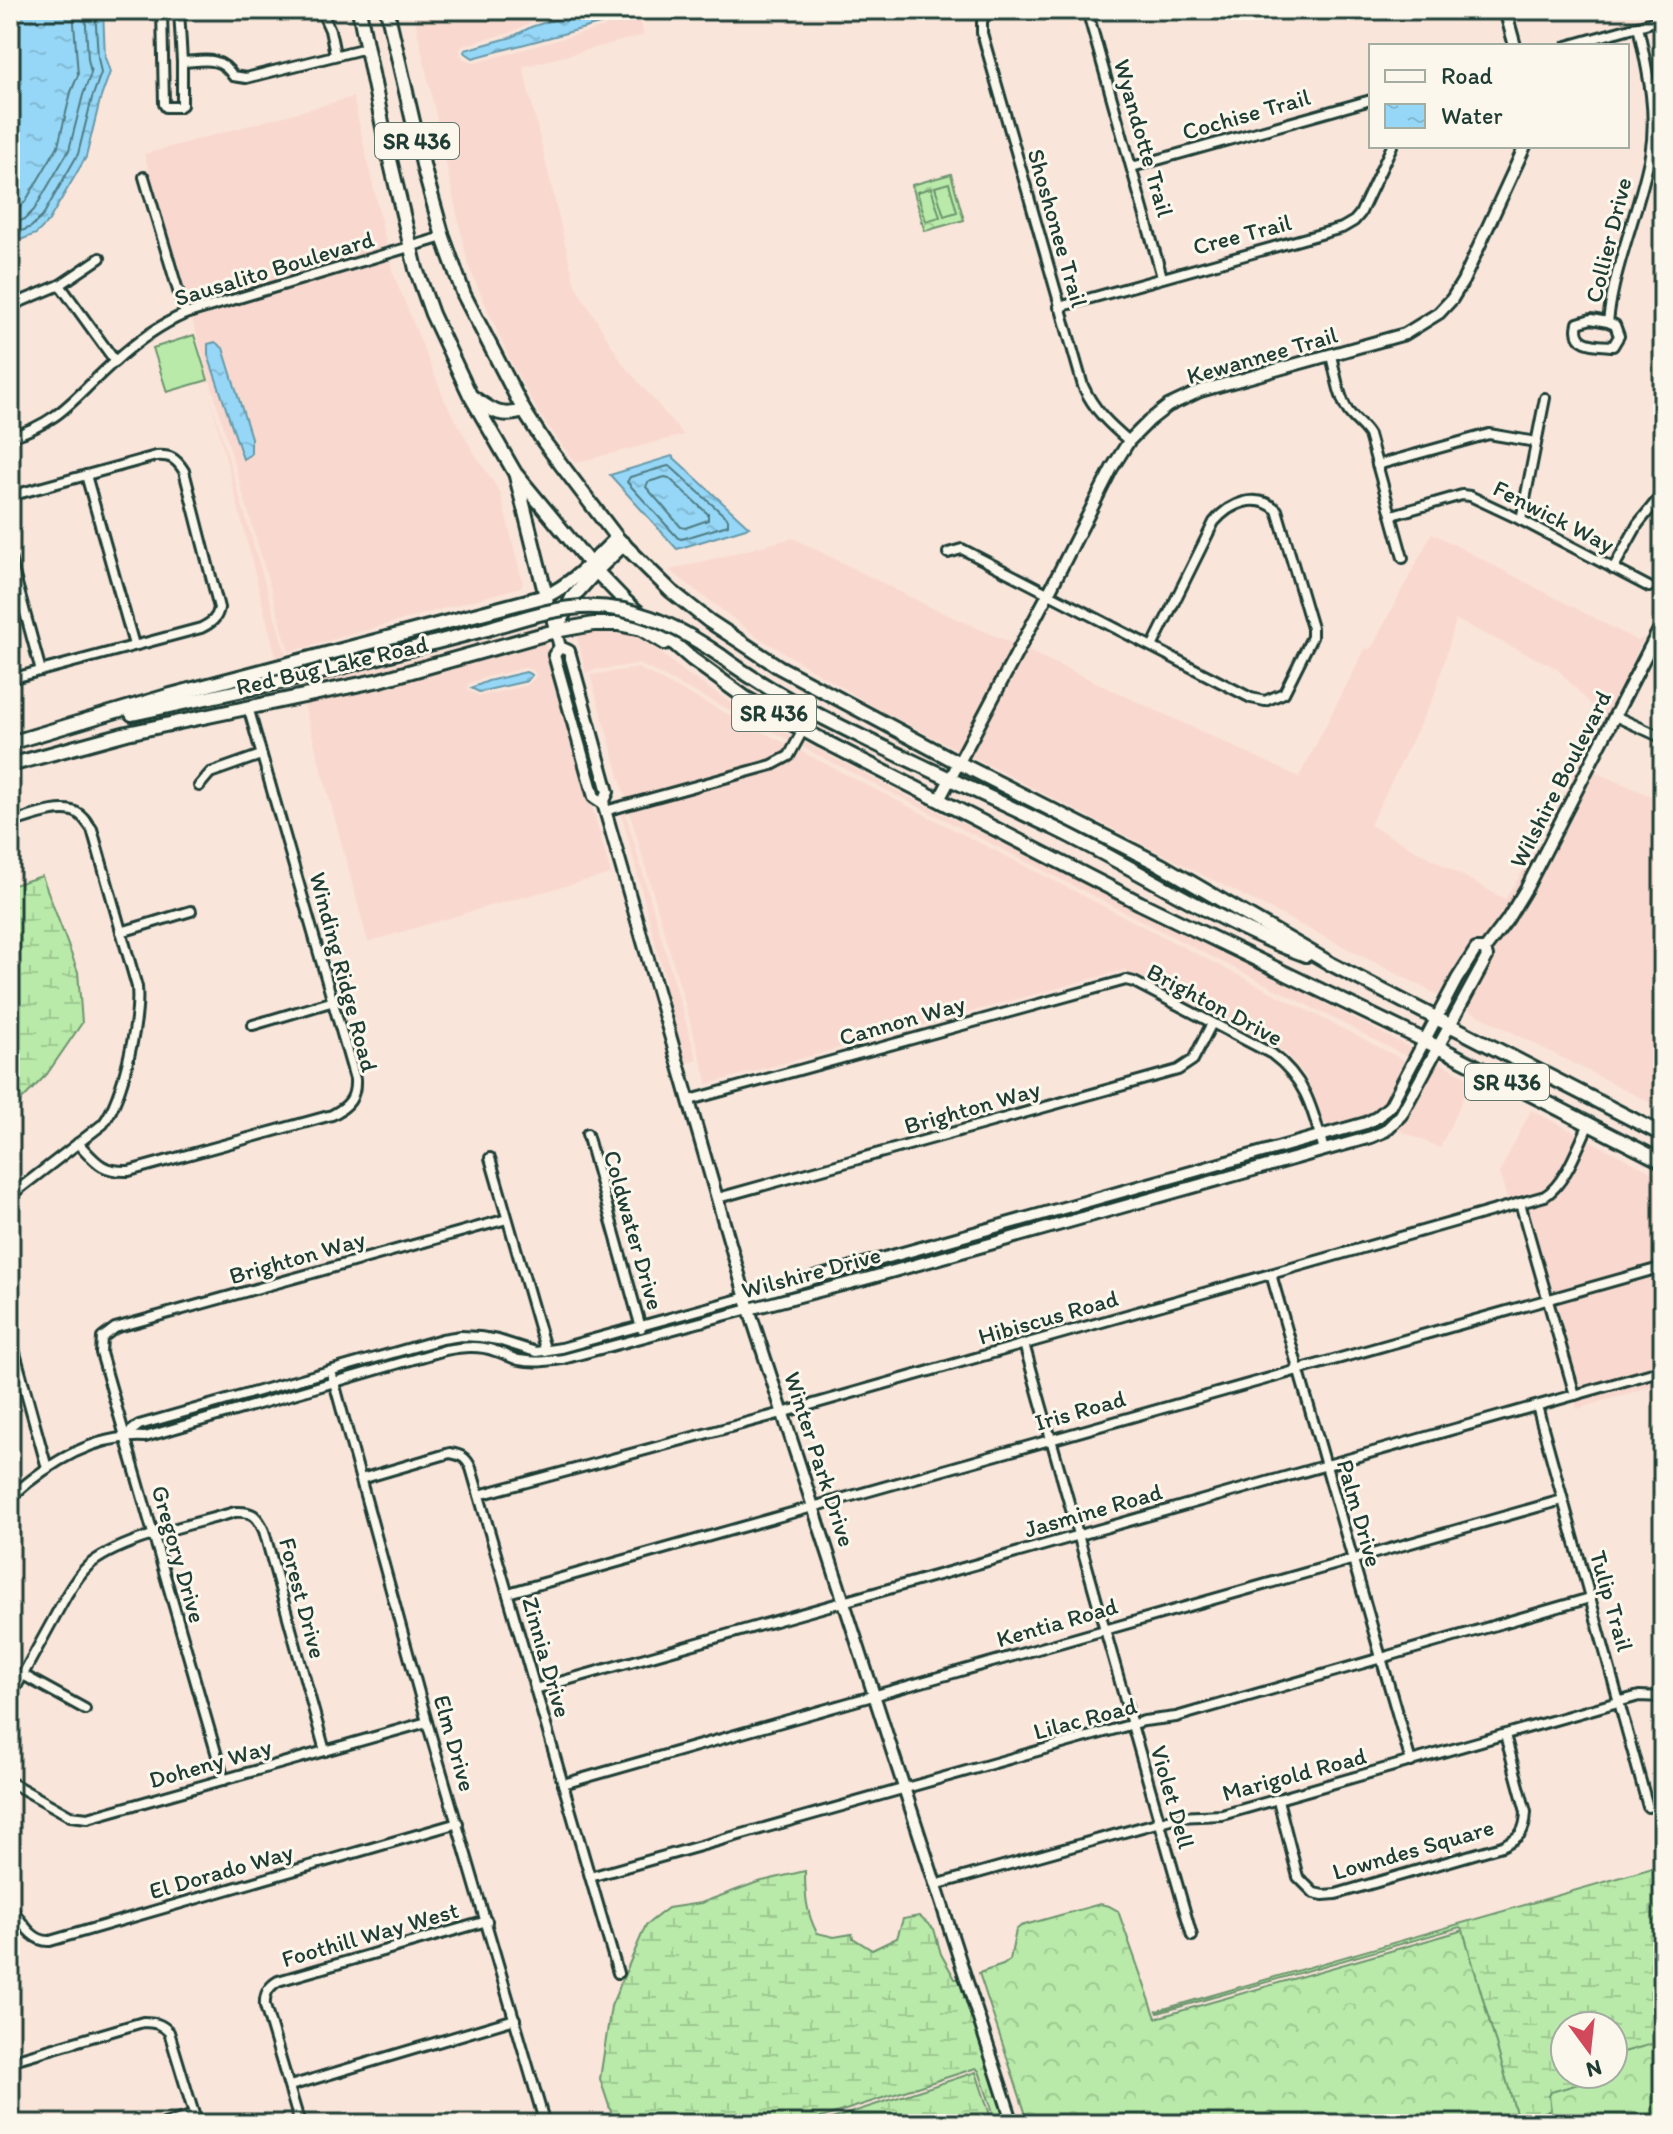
<svg xmlns="http://www.w3.org/2000/svg" width="1673" height="2134" font-family="Itim,sans-serif">
	<style>
		.built { fill: #f9d9cf; fill-rule: evenodd }
		.forest { fill: url(#forest-crowns); stroke: #6c946e; stroke-width: 2; fill-rule: evenodd }
		.wetland { fill: url(#wetland-marsh); stroke: #6c946e; stroke-width: 2 }
		.garden { fill: #b9eaa9; stroke: #6c946e; stroke-width: 2 }
		.water { fill: url(#water-ripples); stroke: #6699a9; stroke-width: 2 }
		.lines { fill: none; stroke-linecap: round; stroke-linejoin: round }
		.shore { stroke: #4f7b82; stroke-width: 2 }
		.minor-casing { stroke: #1f3d34; stroke-width: 14 }
		.tertiary-casing { stroke: #1f3d34; stroke-width: 16 }
		.primary-casing { stroke: #1f3d34; stroke-width: 18 }
		.minor { stroke: #fbf7ec; stroke-width: 8 }
		.tertiary { stroke: #fbf7ec; stroke-width: 10 }
		.primary { stroke: #fbf7ec; stroke-width: 12 }
		.primary-bridge-casing { stroke: #1f3d34; stroke-width: 18; stroke-linecap: butt }
		.primary-bridge { stroke: #fbf7ec; stroke-width: 12 }
		.labels { text-anchor: middle; dominant-baseline: central; stroke-width: 6; stroke-linejoin: round; paint-order: stroke }
		.shield { fill: #fbf7ec; stroke: #61756b; stroke-width: 2 }
		.shield-label { font-size: 22px; font-weight: bold; fill: #1f3d34 }
		.street-label { font-size: 24px; fill: #1f3d34; stroke: #fbf7ec }
	</style>
	<defs>
		<pattern id="forest-crowns" width="20" height="18" patternUnits="userSpaceOnUse" patternTransform="scale(2)"><rect width="20" height="18" fill="#b9eaa9"/><path d="M2 6a3 3 0 1 1 6 0M12 15a3 3 0 1 1 6 0" fill="none" stroke="#9fca92"/></pattern>
		<pattern id="wetland-marsh" width="20" height="14" patternUnits="userSpaceOnUse" patternTransform="scale(2)"><rect width="20" height="14" fill="#b9eaa9"/><path d="M1 5h8M5 5V1M11 12h8M15 12V8" fill="none" stroke="#9fca92"/></pattern>
		<pattern id="water-ripples" width="26" height="14" patternUnits="userSpaceOnUse" patternTransform="scale(2)"><rect width="26" height="14" fill="#96d7f7"/><path d="M2 4q2-2 4 0t4 0M15 11q2-2 4 0t4 0" fill="none" stroke="#81b9d4"/></pattern>
	</defs>
	<rect width="100%" height="100%" fill="#fae5db"/>
	<filter id="ink" filterUnits="userSpaceOnUse"><feTurbulence type="fractalNoise" baseFrequency=".0125" numOctaves="2"/><feDisplacementMap in="SourceGraphic" scale="16" xChannelSelector="R" yChannelSelector="G"/><feConvolveMatrix kernelMatrix="1 2 1 2 8 2 1 2 1" color-interpolation-filters="sRGB"/></filter>
	<g filter="url(#ink)">
		<g class="built">
			<polygon points="413,10 570,10 530,23 510,33 464,45 460,50 460,54 466,60 474,63 604,27 612,20 611,10 637,10 644,35 523,67 575,285 623,364 684,435 575,463 539,414 512,365 468,265"/>
			<polygon points="353,97 393,273 445,401 470,446 500,492 523,584 521,587 289,652 144,154"/>
			<polygon points="210,396 286,654 276,657"/>
			<polygon points="1432,533 1636,640 1640,640 1644,637 1608,717 1599,713 1556,668 1456,620 1435,694 1370,825 1505,899 1545,836 1589,742 1596,744 1523,885 1503,916 1442,997 968,755 1024,649 1299,777 1366,647 1369,649 1372,647"/>
			<polygon points="793,538 928,606 1016,645 960,751 878,709 756,636 669,570"/>
			<polygon points="541,625 542,629 378,675 300,691 299,685 426,657"/>
			<polygon points="595,629 617,629 635,633 690,676 741,709 794,737 791,741 639,664 589,671 586,674 576,632"/>
			<path d="M545 639 611 874 493 905 368 942 303 701ZM525 668 534 671 536 676 528 685 480 696 467 689 468 684 487 677Z"/>
			<polygon points="638,668 1408,1062 1389,1098 1367,1117 1330,1126 1322,1122 1306,1077 1286,1053 1124,970 708,1084 590,675"/>
			<polygon points="802,741 909,797 1262,971 1415,1050 1410,1058 800,746"/>
			<polygon points="1594,768 1595,772 1663,801 1663,1109 1464,1008 1490,951 1511,923 1530,890"/>
			<polygon points="625,811 697,1060 684,1064 662,987 666,984 621,812"/>
			<polygon points="1436,1061 1472,1079 1440,1148 1399,1130 1390,1132 1407,1114"/>
			<polygon points="1531,1110 1578,1134 1551,1186 1543,1191 1508,1201 1499,1173"/>
			<polygon points="1587,1139 1663,1178 1663,1261 1657,1264 1549,1293 1525,1207 1547,1200 1558,1193"/>
			<polygon points="1663,1272 1663,1365 1578,1389 1552,1303"/>
			<polygon points="1663,1375 1663,1383 1577,1409 1574,1400"/>
		</g>
		<g class="forest">
			<polygon points="951,174 964,220 925,231 912,185"/>
			<path d="M1663 1873V2124H1029L979 1973 1003 1965 1010 1960 1016 1930 1021 1926 1100 1904 1109 1906 1118 1911 1156 2018ZM1565 2026H1613V2074H1565Z"/>
		</g>
		<g class="wetland">
			<polygon points="42,876 78,972 82,1023 47,1074 10,1112 10,886"/>
			<polygon points="1663,1865 1663,2041 1613,2055 1613,2026 1565,2026 1565,2074 1591,2074 1592,2080 1551,2092 1549,2096 1551,2110 1518,2120 1463,1930 1460,1927 1158,2013 1157,2011"/>
			<path d="M805 1871C805 1895 806 1912 817 1933L834 1937 852 1934 853 1938 872 1950 897 1938 903 1919 919 1916 934 1929 941 1954 955 1979H961L1008 2124H997L979 2071 976 2068 802 2124H615L600 2079 611 2006 646 1925 668 1908 701 1903 758 1882Z"/>
			<polygon points="976,2072 993,2124 816,2124"/>
		</g>
		<g class="garden">
			<polygon points="949,183 957,212 944,216 935,187"/>
			<polygon points="931,188 940,217 926,221 917,192"/>
			<polygon points="194,335 208,380 167,392 153,348"/>
		</g>
		<g class="water">
			<polygon points="10,10 103,10 105,57 110,72 100,100 86,157 48,222 36,234 10,244"/>
			<polygon points="583,10 606,10 608,19 603,23 473,58 464,52 465,50 512,37 531,27"/>
			<polygon points="215,342 223,348 251,438 251,454 243,459 208,355 208,344"/>
			<polygon points="672,456 749,527 677,549 610,475"/>
			<polygon points="526,672 532,675 527,681 479,692 471,688 488,681"/>
		</g>
		<g class="lines">
			<g class="shore">
				<polyline points="10,212 18,209 25,202 58,146 71,92 78,75 73,10"/>
				<polyline points="10,225 25,219 34,210 69,150 83,95 91,73 88,59 85,10"/>
				<polyline points="10,236 31,227 42,217 78,154 92,98 101,73 98,57 95,10"/>
				<polygon points="668,466 671,467 728,519 728,525 682,539 678,538 627,482 630,477"/>
				<polygon points="665,477 669,478 708,514 708,520 685,528 681,527 646,487 648,482"/>
			</g>
			<defs>
				<g id="minor">
					<polyline points="162,10 164,104 166,107 179,107 182,105 182,62"/>
					<path d="M179 10 182 62C204 61 220 55 233 76L246 78 366 48"/>
					<polyline points="321,10 330,30 335,54"/>
					<path d="M986 10 982 22V33L1083 386C1094 410 1109 424 1129 441"/>
					<polyline points="1087,10 1162,277"/>
					<polyline points="1567,46 1663,19"/>
					<polyline points="1132,167 1371,100"/>
					<polyline points="144,177 185,314"/>
					<polyline points="60,285 115,361"/>
					<polyline points="10,306 60,285 100,258"/>
					<polyline points="1059,307 1342,228 1354,221 1360,214 1392,146"/>
					<path d="M1608 322 1591 319 1578 323C1572 346 1596 345 1613 346L1619 336 1615 325 1608 322C1614 264 1639 212 1650 155 1658 112 1647 68 1638 26"/>
					<path d="M1331 356C1336 374 1338 395 1348 411 1354 420 1363 425 1369 435L1403 558"/>
					<path d="M10 437C62 422 76 395 114 362 135 343 159 325 185 314L443 237"/>
					<polyline points="1377,465 1489,434 1536,442"/>
					<polyline points="86,475 134,645"/>
					<path d="M10 496 156 456C170 455 176 458 184 471L219 608C217 619 211 623 201 628L10 679"/>
					<polyline points="1392,515 1462,495 1470,496 1521,520 1649,587"/>
					<polyline points="1521,520 1545,398"/>
					<path d="M948 553 962 549 1251 698 1265 701 1284 693 1312 637V628L1277 510C1256 492 1230 503 1214 522L1152 647"/>
					<polyline points="10,558 41,671"/>
					<polyline points="1613,569 1638,524 1663,493"/>
					<polyline points="1615,716 1663,738"/>
					<polyline points="199,786 210,773 261,755"/>
					<polyline points="605,811 772,765 789,756 803,730"/>
					<path d="M10 823C28 818 63 803 79 814 84 817 88 824 92 829L137 987C140 1020 123 1098 103 1124L10 1196"/>
					<polyline points="121,932 191,911"/>
					<polyline points="253,1025 334,1001"/>
					<path d="M690 1100 1126 980 1134 982 1272 1054C1306 1079 1313 1111 1324 1150"/>
					<polyline points="587,1134 641,1328"/>
					<path d="M78 1143C96 1162 101 1172 129 1171L332 1115C349 1106 356 1098 355 1079L248 707"/>
					<polyline points="490,1158 546,1352"/>
					<polyline points="718,1198 1178,1070 1193,1060 1212,1023"/>
					<polyline points="1520,1203 1575,1395"/>
					<polyline points="1271,1274 1411,1762"/>
					<polyline points="10,1335 47,1468"/>
					<polyline points="1024,1344 1192,1936"/>
					<polyline points="331,1371 427,1722 545,2124"/>
					<polyline points="1537,1406 1648,1807"/>
					<polyline points="125,1436 139,1425 442,1339 461,1336 480,1337 498,1340 536,1352 561,1348 746,1297"/>
					<path d="M361 1479 450 1453C461 1455 466 1457 471 1468L618 1973"/>
					<path d="M479 1495 782 1413 1545 1196C1566 1183 1578 1146 1589 1124"/>
					<path d="M10 1498C47 1464 94 1434 145 1437L445 1350C462 1347 479 1345 495 1351 504 1353 511 1358 519 1360 534 1363 548 1361 563 1359L749 1309"/>
					<polyline points="508,1593 1663,1267"/>
					<polyline points="23,1675 85,1709"/>
					<polyline points="535,1689 1663,1370"/>
					<path d="M10 1698 66 1596C72 1586 79 1574 88 1566 118 1539 195 1524 235 1512 252 1511 257 1515 264 1531L325 1751"/>
					<polyline points="224,1780 101,1353 102,1338 115,1328 507,1219"/>
					<polyline points="10,1782 70,1816 88,1818 427,1722"/>
					<polyline points="563,1784 1562,1500"/>
					<path d="M1278 1800 1298 1877 1314 1893 1323 1895 1336 1894 1502 1846C1520 1837 1525 1833 1526 1812L1505 1735"/>
					<polyline points="590,1877 1144,1721 1176,1717 1590,1598"/>
					<polyline points="935,1885 1178,1817 1222,1815 1639,1696 1663,1697"/>
					<path d="M10 1906C21 1920 31 1942 50 1941L458 1823"/>
					<path d="M10 2061 143 2022C154 2022 162 2024 169 2032L197 2124"/>
					<polyline points="290,2086 515,2019"/>
					<polyline points="164,2124 194,2115"/>
					<path d="M300 2124 265 2006C264 1994 268 1987 278 1981L487 1921"/>
					<polyline points="526,2124 543,2119"/>
				</g>
				<g id="tertiary">
					<polyline points="1505,10 1515,46"/>
					<polyline points="546,596 560,647 569,651 608,792 603,803"/>
					<polyline points="560,647 554,655 594,797 603,803 749,1309 1013,2124"/>
					<polyline points="939,800 1048,594 1112,468 1129,441 1150,420 1168,406 1200,391 1405,334 1439,313 1452,299 1463,281 1525,146"/>
					<polyline points="746,1297 1366,1123 1376,1118 1390,1106 1457,979 1476,949 1485,949"/>
					<polyline points="749,1309 869,1278 1371,1137 1385,1131 1401,1115 1487,957 1485,949 1507,920 1527,887 1663,622"/>
				</g>
				<g id="primary">
					<polyline points="359,10 387,147 416,269 432,314 470,395 515,473 596,571 625,601 692,659 747,699 822,740 1140,903 1446,1051 1663,1162"/>
					<polyline points="387,10 425,173 443,237 464,295 524,411 544,442 617,538 671,591 709,621 779,667 959,763 1161,865 1331,964 1663,1135"/>
					<path d="M472 397C493 411 499 418 524 411"/>
					<polyline points="516,476 546,596"/>
					<polyline points="555,631 572,598 596,571 624,544"/>
					<path d="M721 656C765 689 815 714 864 738 927 769 992 798 1056 829 1140 870 1218 923 1306 955"/>
					<polyline points="132,714 294,679 487,629"/>
					<path d="M10 743 167 696 546 596C574 583 595 559 617 538"/>
					<polyline points="10,765 127,733 380,680 555,631 594,624 618,624 642,629 665,643"/>
				</g>
			</defs>
			<use href="#minor" class="minor-casing"/>
			<use href="#tertiary" class="tertiary-casing"/>
			<use href="#primary" class="primary-casing"/>
			<use href="#minor" class="minor"/>
			<use href="#tertiary" class="tertiary"/>
			<use href="#primary" class="primary"/>
			<defs>
				<path id="primary-bridge" d="M487 629C514 621 543 611 571 608 628 601 676 625 721 656"/>
			</defs>
			<use href="#primary-bridge" class="primary-bridge-casing"/>
			<use href="#primary-bridge" class="primary-bridge"/>
		</g>
	</g>
	<g class="labels">
		<g class="shield">
			<rect x="375" y="123" width="84" height="36" rx="6"/>
			<rect x="732" y="695" width="84" height="36" rx="6"/>
			<rect x="1465" y="1064" width="84" height="36" rx="6"/>
		</g>
		<g class="shield-label">
			<text x="417" y="141">SR 436</text>
			<text x="774" y="713">SR 436</text>
			<text x="1507" y="1082">SR 436</text>
		</g>
		<g class="street-label">
			<text transform="translate(1246 114) rotate(-16)">Cochise Trail</text>
			<text transform="translate(1144 138) rotate(74)">Wyandotte Trail</text>
			<text transform="translate(1058 228) rotate(74)">Shoshonee Trail</text>
			<text transform="translate(1242 234) rotate(-15)">Cree Trail</text>
			<text transform="translate(1608 240) rotate(-76)">Collier Drive</text>
			<text transform="translate(274 268) rotate(-17)">Sausalito Boulevard</text>
			<text transform="translate(1262 355) rotate(-16)">Kewannee Trail</text>
			<text transform="translate(1554 516) rotate(27)">Fenwick Way</text>
			<text transform="translate(332 665) rotate(-13)">Red Bug Lake Road</text>
			<text transform="translate(1560 779) rotate(-63)">Wilshire Boulevard</text>
			<text transform="translate(344 972) rotate(75)">Winding Ridge Road</text>
			<text transform="translate(1215 1004) rotate(28)">Brighton Drive</text>
			<text transform="translate(902 1020) rotate(-16)">Cannon Way</text>
			<text transform="translate(972 1107) rotate(-16)">Brighton Way</text>
			<text transform="translate(634 1230) rotate(74)">Coldwater Drive</text>
			<text transform="translate(297 1257) rotate(-16)">Brighton Way</text>
			<text transform="translate(811 1272) rotate(-15)">Wilshire Drive</text>
			<text transform="translate(1048 1317) rotate(-16)">Hibiscus Road</text>
			<text transform="translate(1080 1410) rotate(-16)">Iris Road</text>
			<text transform="translate(820 1459) rotate(72)">Winter Park Drive</text>
			<text transform="translate(1093 1510) rotate(-16)">Jasmine Road</text>
			<text transform="translate(1360 1513) rotate(74)">Palm Drive</text>
			<text transform="translate(179 1554) rotate(74)">Gregory Drive</text>
			<text transform="translate(303 1598) rotate(75)">Forest Drive</text>
			<text transform="translate(1612 1601) rotate(74)">Tulip Trail</text>
			<text transform="translate(1057 1622) rotate(-16)">Kentia Road</text>
			<text transform="translate(547 1657) rotate(74)">Zinnia Drive</text>
			<text transform="translate(1085 1718) rotate(-15)">Lilac Road</text>
			<text transform="translate(455 1743) rotate(74)">Elm Drive</text>
			<text transform="translate(210 1763) rotate(-16)">Doheny Way</text>
			<text transform="translate(1294 1774) rotate(-15)">Marigold Road</text>
			<text transform="translate(1173 1797) rotate(74)">Violet Dell</text>
			<text transform="translate(1413 1849) rotate(-16)">Lowndes Square</text>
			<text transform="translate(221 1871) rotate(-16)">El Dorado Way</text>
			<text transform="translate(370 1934) rotate(-16)">Foothill Way West</text>
		</g>
	</g>
	<rect width="1673" height="2134" fill="none" stroke="#fbf7ec" stroke-width="40"/>
	<rect x="20" y="20" width="1633" height="2094" fill="none" stroke="#1f3d34" stroke-width="3" filter="url(#ink)"/>
	<rect x="1369" y="44" width="260" height="104" fill="#fbf7ec" stroke="#a3ada2" stroke-width="2"/>
	<rect x="1385" y="70" width="40" height="12" fill="#fbf7ec" stroke="#a3ada2" stroke-width="2"/>
	<text x="1441" y="84" font-size="24" fill="#1f3d34">Road</text>
	<rect x="1385" y="104" width="40" height="24" fill="url(#water-ripples)" stroke="#a3ada2" stroke-width="2"/>
	<text x="1441" y="124" font-size="24" fill="#1f3d34">Water</text>
	<g transform="translate(1589 2050) rotate(165)"><circle r="38" fill="#fbf7ec" stroke="#a3ada2" stroke-width="2"/>
	<path d="M0-6L14 30L0 20L-14 30Z" fill="#d1495b"/>
	<text y="-12" font-size="22" font-weight="bold" text-anchor="middle" fill="#1f3d34">N</text>
	</g>
</svg>
